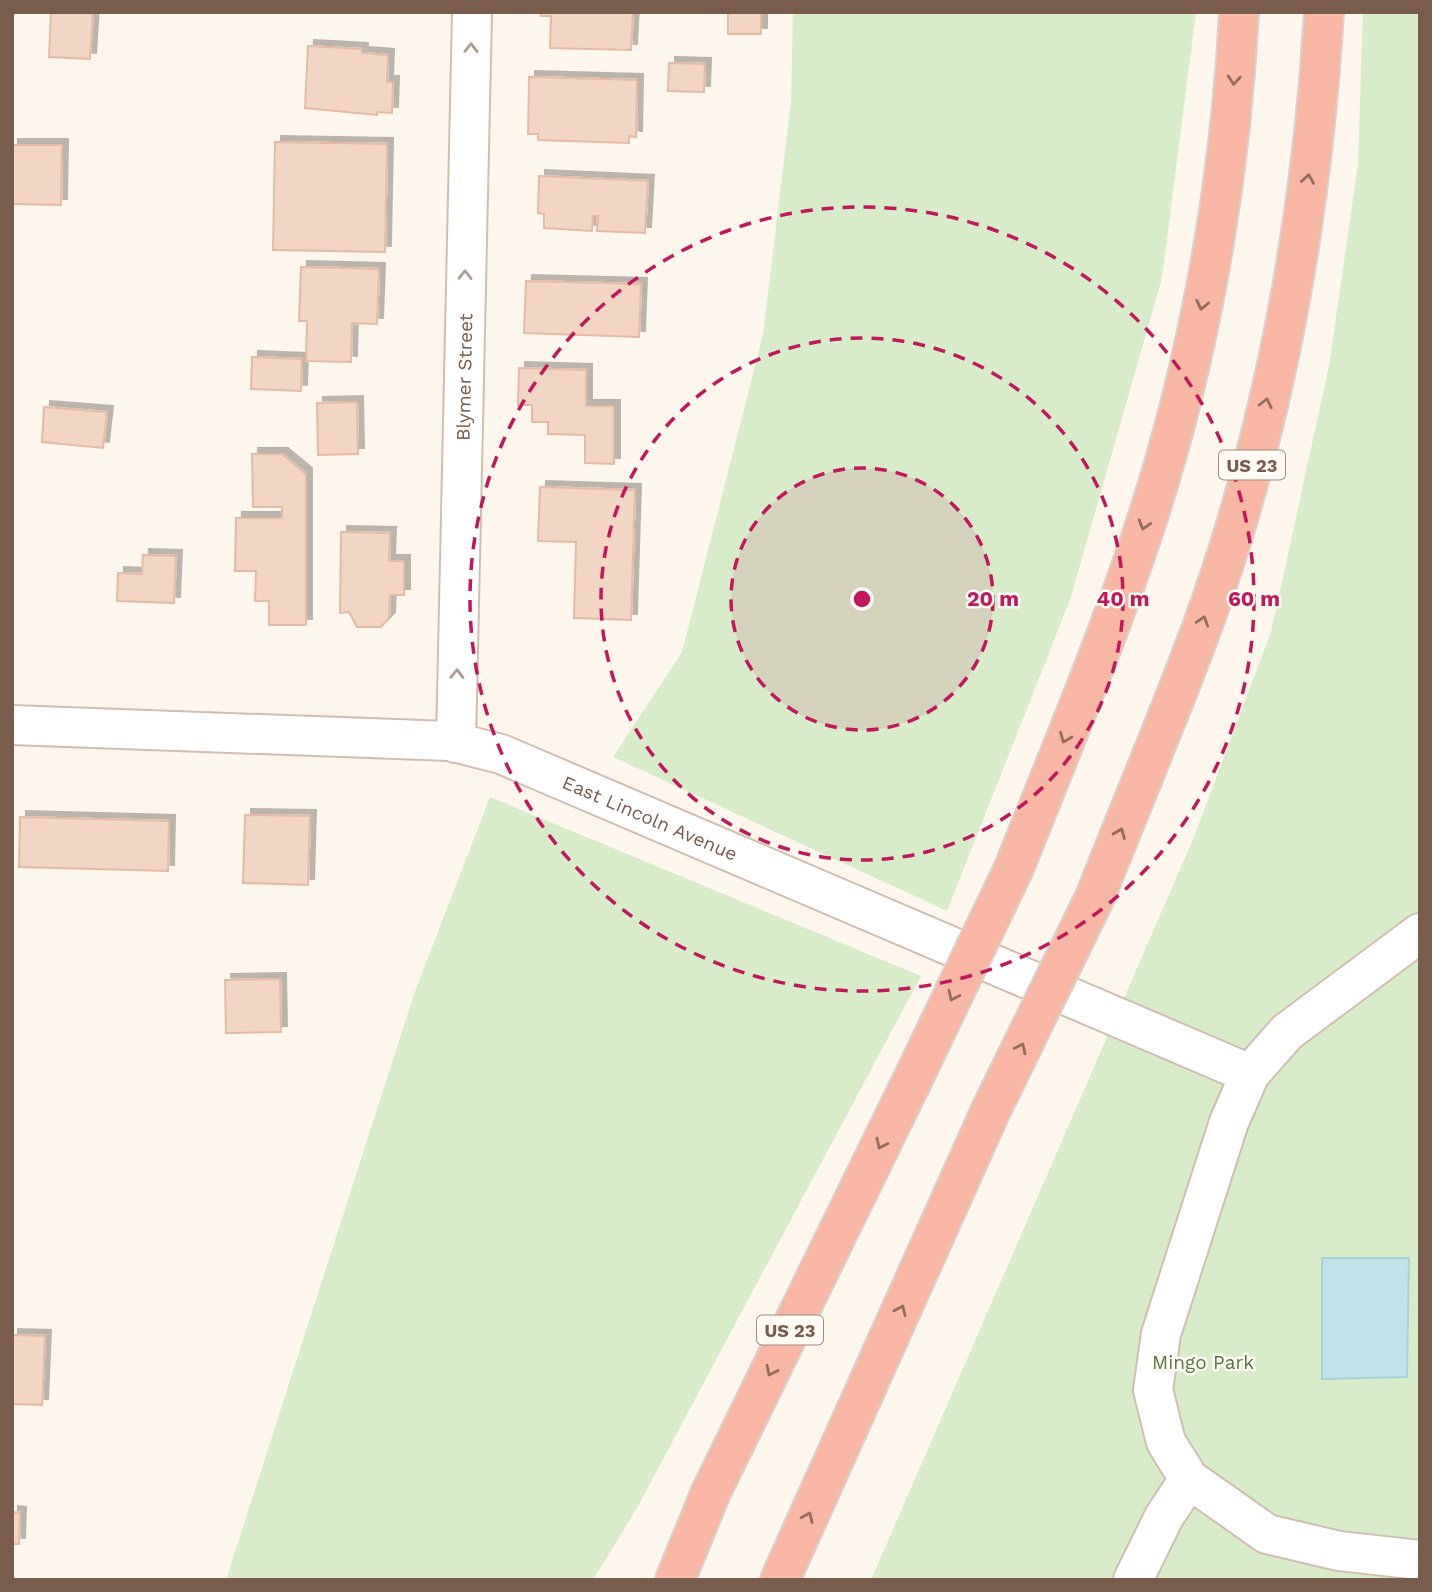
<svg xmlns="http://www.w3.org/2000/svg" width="1432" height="1592" font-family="'Work Sans',sans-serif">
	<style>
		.green { fill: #d8ecc9 }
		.water { fill: #bfe3e8; stroke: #a5d3da; stroke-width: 2 }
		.building { fill: #f3d5c3; stroke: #e6bba3; stroke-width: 2; filter: url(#shadow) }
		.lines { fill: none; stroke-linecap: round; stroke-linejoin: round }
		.minor-casing { stroke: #d1beb0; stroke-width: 42 }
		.highway-casing { stroke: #dad1cd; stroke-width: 42 }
		.minor { stroke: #fff; stroke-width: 38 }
		.highway { stroke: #f7b7a3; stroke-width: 38 }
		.highway-bridge-casing { stroke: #dad1cd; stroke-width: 42; stroke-linecap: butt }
		.highway-bridge { stroke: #f7b7a3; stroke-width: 38 }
		.oneway { stroke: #af9d94 }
		.oneway2 { stroke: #936e5e }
		.ring { fill: none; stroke: #c2185b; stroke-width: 3.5; stroke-dasharray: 12 9 }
		.labels { text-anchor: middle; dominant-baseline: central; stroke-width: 5; stroke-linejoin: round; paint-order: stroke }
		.shield { fill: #fffaf3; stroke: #a28b7f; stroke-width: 2 }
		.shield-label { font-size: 18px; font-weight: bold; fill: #7a5c4d }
		.street-label { font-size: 19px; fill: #7a5c4d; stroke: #fffaf3 }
		.park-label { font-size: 19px; fill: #537a41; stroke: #fffaf3 }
		.centre { fill: #c2185b; stroke: #fffaf3; stroke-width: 3.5 }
		.ring-label { font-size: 21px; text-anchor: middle; font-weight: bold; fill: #c2185b; stroke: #fffaf3; stroke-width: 5; stroke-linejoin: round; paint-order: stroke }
	</style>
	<defs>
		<filter id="shadow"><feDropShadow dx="6" dy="-6" stdDeviation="0" flood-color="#0004"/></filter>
	</defs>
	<rect width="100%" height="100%" fill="#fdf6ec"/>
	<g class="green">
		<polygon points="793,12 1196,12 1162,278 1070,600 947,911 613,757 682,652 763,335 791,102"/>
		<polygon points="1363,12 1420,12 1420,1580 871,1580 1194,837 1271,632 1329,366 1358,164"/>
		<polygon points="490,797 921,976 637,1508 593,1580 226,1580 414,994"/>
	</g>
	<polygon class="water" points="1322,1258 1409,1258 1407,1377 1322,1379"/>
	<g class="building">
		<polygon points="51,12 93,12 90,59 49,57"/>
		<polygon points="541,12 633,12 631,50 550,48 551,16 541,16"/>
		<rect x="728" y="12" width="33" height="22"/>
		<polygon points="308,46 362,49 362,53 388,55 387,82 393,82 392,113 377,112 377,115 305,108"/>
		<polygon points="669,63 705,64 704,92 668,91"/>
		<polygon points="529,77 637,80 636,137 629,136 629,143 538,140 538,134 528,134"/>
		<polygon points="275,142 387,144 385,252 273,250"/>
		<polygon points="12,145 62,145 61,205 12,204"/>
		<polygon points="539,176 648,181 645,233 597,231 598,216 593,216 592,231 544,228 544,214 538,213"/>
		<polygon points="301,267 379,269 377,324 352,323 351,362 306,361 307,321 299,321"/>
		<polygon points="526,281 641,284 639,337 524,333"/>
		<polygon points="252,357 302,359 301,391 251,389"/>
		<polygon points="519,368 586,370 586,406 614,406 614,464 585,463 585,435 548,434 548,422 532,422 532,405 518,405"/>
		<polygon points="357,402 358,454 318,455 317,403"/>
		<polygon points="44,407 107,412 103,448 42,442"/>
		<polygon points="252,454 282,454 306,474 306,625 269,625 269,601 255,601 256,571 235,571 236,518 282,518 282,507 253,507"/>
		<polygon points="540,487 635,490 631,620 574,618 576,542 538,541"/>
		<polygon points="341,532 390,533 389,561 404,561 404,595 390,595 389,618 381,627 357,627 349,612 340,613"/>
		<polygon points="143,555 176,556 174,603 117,601 118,573 142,574"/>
		<polygon points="245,815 310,816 308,885 243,883"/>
		<polygon points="20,817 169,821 168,871 19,867"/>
		<polygon points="280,979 281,1032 226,1033 225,980"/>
		<polygon points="12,1335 45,1336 42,1405 12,1404"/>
		<polygon points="12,1512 20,1513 19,1544 12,1544"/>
	</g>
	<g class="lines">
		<defs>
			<g id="minor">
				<path id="s1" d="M12 725 450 741 501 754 1250 1074"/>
				<path id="s2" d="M456 743 472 12"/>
				<polyline points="1420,933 1287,1032 1250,1074 1229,1122 1161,1334 1153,1390 1166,1442 1189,1479 1267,1534 1339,1551 1420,1560"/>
				<polyline points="1133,1580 1164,1517 1189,1479"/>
			</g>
			<g id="highway">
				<path d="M1014 868C1058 757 1105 646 1143 532 1198 366 1230 187 1239 12"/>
				<path d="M1095 897C1130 808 1168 719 1201 630 1273 434 1312 221 1324 12"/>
				<polyline points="675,1580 711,1492 911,1083"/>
				<polyline points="780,1580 991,1110"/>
			</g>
		</defs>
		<use href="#minor" class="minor-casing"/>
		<use href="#highway" class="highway-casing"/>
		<use href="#minor" class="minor"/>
		<use href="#highway" class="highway"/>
		<defs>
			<g id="highway-bridge">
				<polyline points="911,1083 1014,868"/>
				<polyline points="991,1110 1095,897"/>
			</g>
		</defs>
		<use href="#highway-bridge" class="highway-bridge-casing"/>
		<use href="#highway-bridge" class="highway-bridge"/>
	</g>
	<defs><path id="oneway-chevron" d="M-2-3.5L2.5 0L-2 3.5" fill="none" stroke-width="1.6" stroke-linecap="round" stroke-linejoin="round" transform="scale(1.75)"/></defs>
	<g class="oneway">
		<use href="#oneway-chevron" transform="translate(471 48) rotate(-89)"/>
		<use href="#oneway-chevron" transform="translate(465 275) rotate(-89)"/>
		<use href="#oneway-chevron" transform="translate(457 674) rotate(-89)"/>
	</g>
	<g class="oneway2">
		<use href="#oneway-chevron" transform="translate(1234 80) rotate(95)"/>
		<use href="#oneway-chevron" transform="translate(1308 179) rotate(-81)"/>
		<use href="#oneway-chevron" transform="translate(1202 305) rotate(102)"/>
		<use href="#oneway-chevron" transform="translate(1266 403) rotate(-77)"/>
		<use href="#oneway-chevron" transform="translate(1144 525) rotate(107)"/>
		<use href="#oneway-chevron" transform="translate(1203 621) rotate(-72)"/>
		<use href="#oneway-chevron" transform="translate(1065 738) rotate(112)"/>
		<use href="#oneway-chevron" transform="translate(1120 833) rotate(-68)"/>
		<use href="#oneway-chevron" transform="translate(953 996) rotate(116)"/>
		<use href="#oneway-chevron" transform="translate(1021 1048) rotate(-64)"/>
		<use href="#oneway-chevron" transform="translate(881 1144) rotate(116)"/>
		<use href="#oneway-chevron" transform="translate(901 1310) rotate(-66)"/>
		<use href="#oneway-chevron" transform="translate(771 1371) rotate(116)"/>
		<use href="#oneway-chevron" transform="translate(808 1517) rotate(-66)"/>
	</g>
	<circle cx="862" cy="599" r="131" fill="#c2185b" fill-opacity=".12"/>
	<g class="ring">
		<circle cx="862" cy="599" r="131"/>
		<circle cx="862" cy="599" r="261"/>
		<circle cx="862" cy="599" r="392"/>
	</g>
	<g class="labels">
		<g class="shield">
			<rect x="1219" y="450.5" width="66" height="29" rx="5"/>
			<rect x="757" y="1315.5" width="66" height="29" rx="5"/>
		</g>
		<g class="shield-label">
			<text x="1252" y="465">US 23</text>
			<text x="790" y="1330">US 23</text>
		</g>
		<g class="street-label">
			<text stroke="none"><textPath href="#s2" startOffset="366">Blymer Street</textPath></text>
			<text stroke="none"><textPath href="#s1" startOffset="653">East Lincoln Avenue</textPath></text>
		</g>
		<g class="park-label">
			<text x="1203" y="1362">Mingo Park</text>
		</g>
	</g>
	<circle cx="862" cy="599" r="10" class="centre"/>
	<g class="ring-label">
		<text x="993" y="606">20 m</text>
		<text x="1123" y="606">40 m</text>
		<text x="1254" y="606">60 m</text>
	</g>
	<rect width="1432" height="1592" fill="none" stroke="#7a5c4d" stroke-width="28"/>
</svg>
